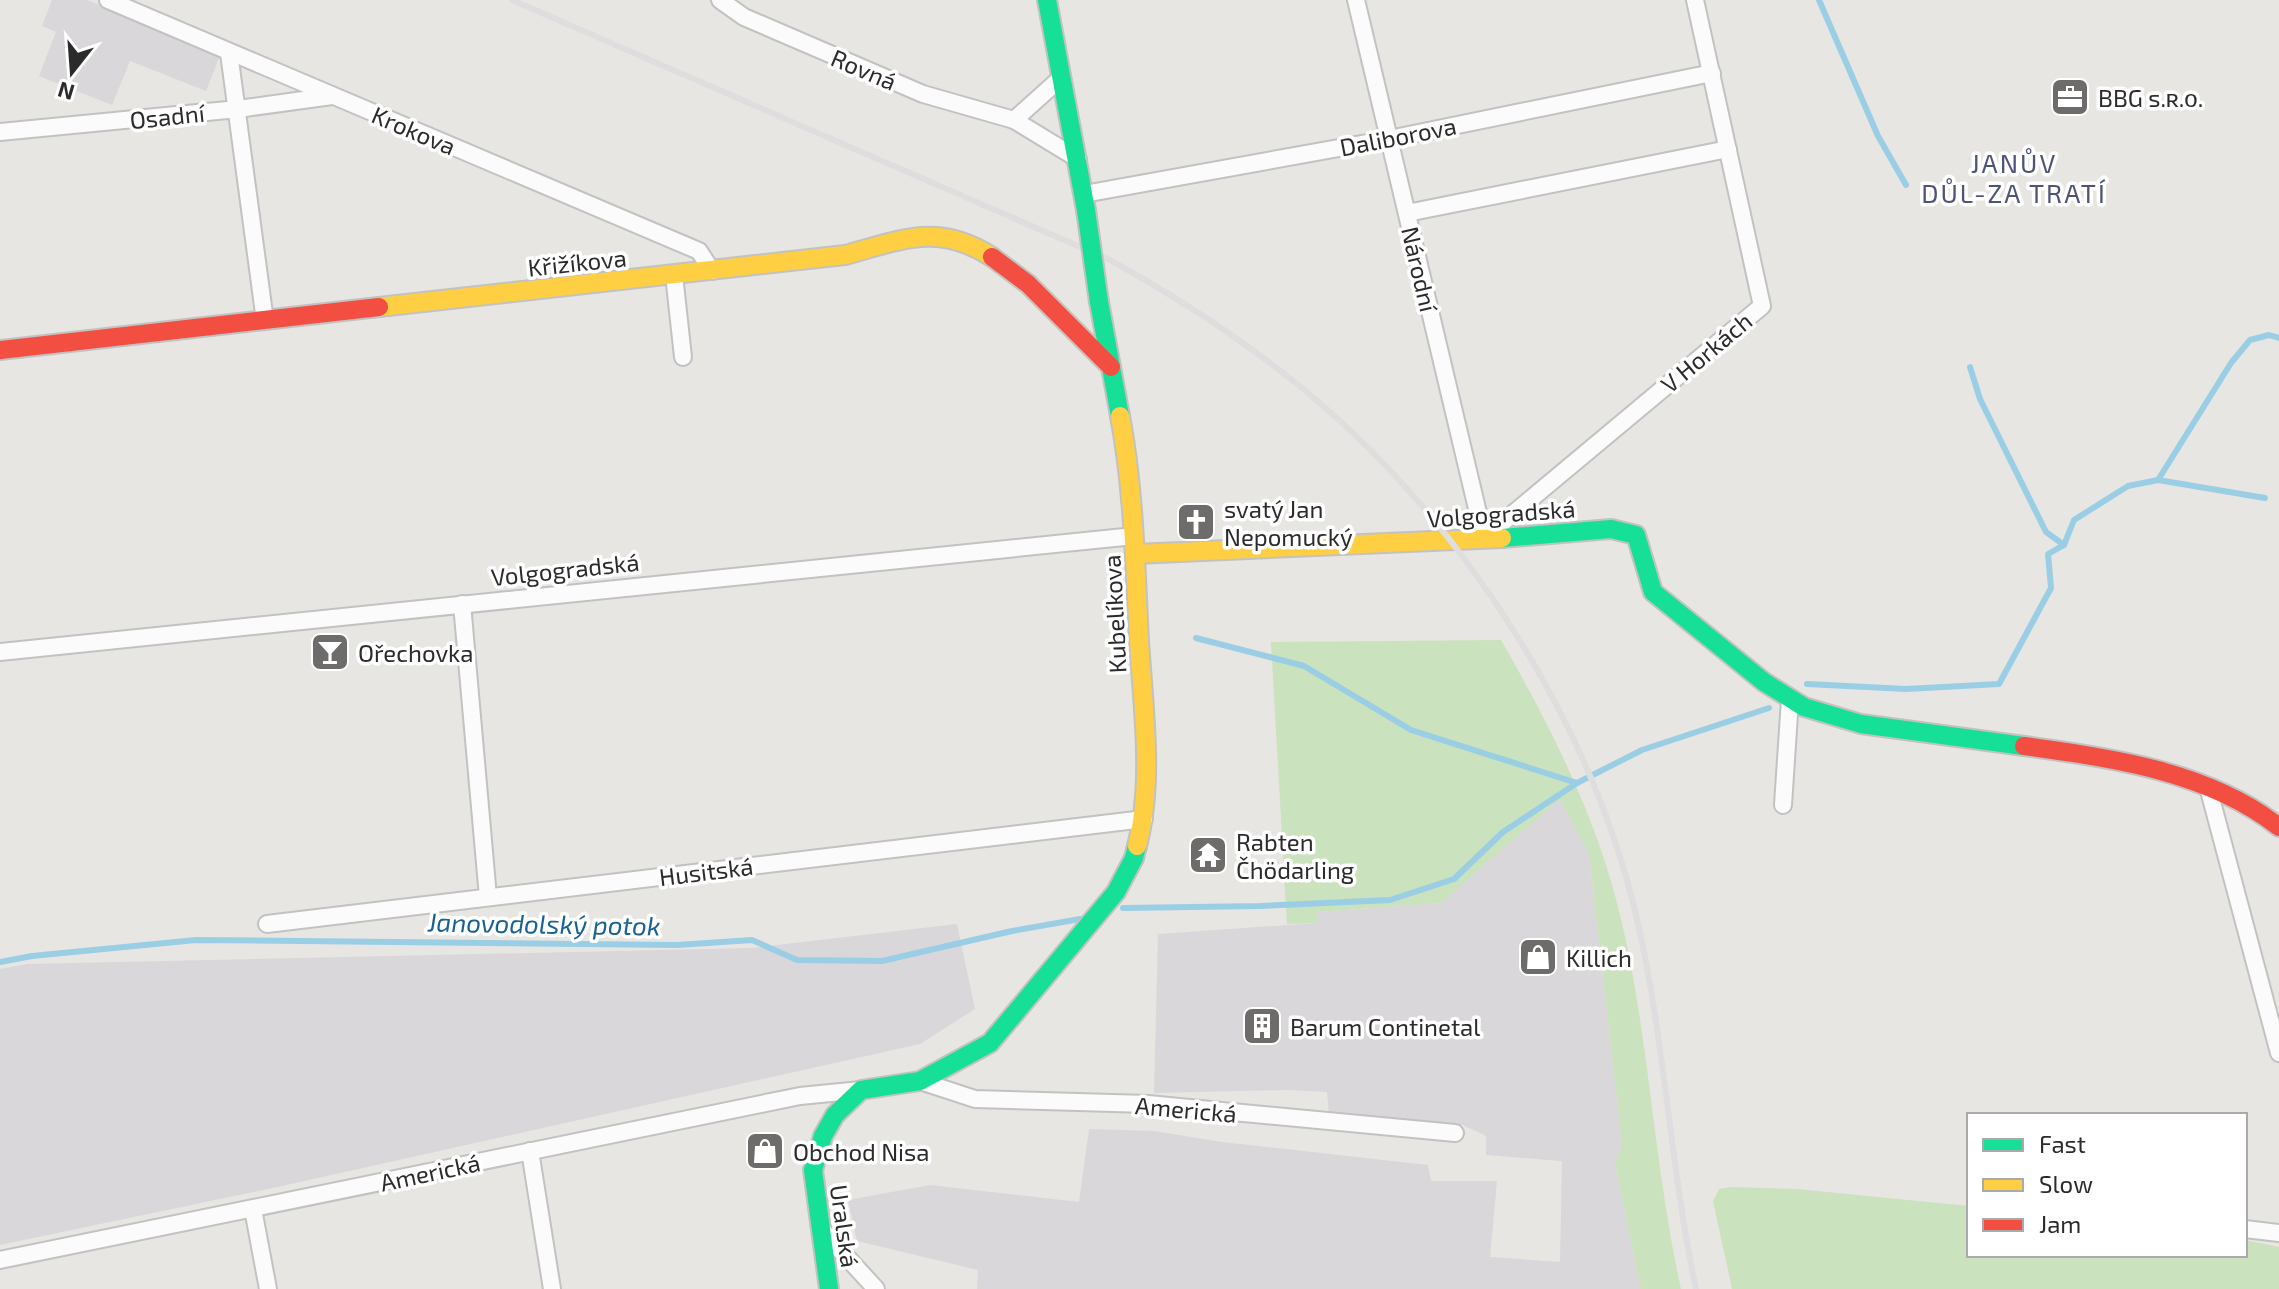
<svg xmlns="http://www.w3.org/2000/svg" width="2279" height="1289" font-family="'Exo 2',sans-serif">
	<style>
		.industrial { fill: #d9d7d9 }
		.green { fill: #cae2bd }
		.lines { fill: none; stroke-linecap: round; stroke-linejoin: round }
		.stream { stroke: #9acee5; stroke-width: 6 }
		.street-casing { stroke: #c2c2c2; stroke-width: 20 }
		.fast-casing { stroke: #c2c2c2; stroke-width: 22 }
		.slow-casing { stroke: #c2c2c2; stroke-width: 22 }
		.jam-casing { stroke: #c2c2c2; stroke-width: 22 }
		.street { stroke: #fcfbfb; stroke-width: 16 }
		.fast { stroke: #16e098; stroke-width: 18 }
		.slow { stroke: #ffcf43; stroke-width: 18 }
		.jam { stroke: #f24e42; stroke-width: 18 }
		.rail { stroke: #dededf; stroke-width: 6 }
		.fast-bridge-casing { stroke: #c2c2c2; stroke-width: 22; stroke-linecap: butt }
		.fast-bridge { stroke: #16e098; stroke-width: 18 }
		.labels { text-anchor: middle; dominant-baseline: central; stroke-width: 7; stroke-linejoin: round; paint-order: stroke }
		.street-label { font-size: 24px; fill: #2b2b2b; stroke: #fff }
		.poi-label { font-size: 24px; fill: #2b2b2b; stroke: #fff; text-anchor: start }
		.neighbourhood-label { font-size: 26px; letter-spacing: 2px; fill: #4e5479; stroke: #fff }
		.water-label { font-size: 26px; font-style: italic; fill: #176193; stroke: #fff }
	</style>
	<rect width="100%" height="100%" fill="#e8e6e2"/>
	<g class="industrial">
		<polygon points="52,0 87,0 221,53 206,91 130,61 112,105 39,76 56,32 42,26"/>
		<polygon points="1560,798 1589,854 1622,1144 1615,1164 1641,1289 977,1289 978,1270 857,1241 848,1200 930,1185 1079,1202 1089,1129 1154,1131 1222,1142 1428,1165 1431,1181 1497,1181 1490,1257 1560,1262 1562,1161 1486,1155 1486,1136 1463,1125 1329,1115 1327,1092 1288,1090 1154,1093 1158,934 1316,923 1317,912 1441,903"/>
		<polygon points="957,924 975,1009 920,1044 273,1188 0,1245 0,969 27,964 752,948"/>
	</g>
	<g class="green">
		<path d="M1501 640C1552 729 1599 822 1622 923 1650 1044 1654 1168 1681 1289H1641L1615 1164 1622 1144 1589 854 1560 799 1441 903 1317 912V923L1287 924 1271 642Z"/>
		<polygon points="1732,1187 1797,1189 1969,1206 1969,1255 2245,1255 2245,1240 2279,1247 2279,1289 1732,1289 1713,1201 1719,1189"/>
	</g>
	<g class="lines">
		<g class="stream">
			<polyline points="1819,0 1878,136 1906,185"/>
			<polyline points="1970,367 1980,399 2046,532 2064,545"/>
			<polyline points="2158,480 2231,363 2250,340 2269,335 2279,338"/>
			<polyline points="1196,638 1304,666 1411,730 1577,783"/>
			<polyline points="1807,684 1906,689 1999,684 2051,588 2048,554 2064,545 2074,520 2128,486 2158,480 2265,498"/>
			<polyline points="1123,908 1261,906 1390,900 1454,879 1503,832 1577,783 1642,750 1769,708"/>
			<polyline points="0,962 32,956 196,940 677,945 752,940 797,960 882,961 1012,931 1080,919"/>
		</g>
		<defs>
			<g id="street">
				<polyline points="108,0 699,251 712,271"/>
				<polyline points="720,0 744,17 923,94 1014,120 1078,159"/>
				<polyline points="1356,0 1484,538 1762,306 1695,0"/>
				<polyline points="229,53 265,321"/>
				<polyline points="1014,120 1062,77"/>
				<polyline points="0,132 238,109 332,96"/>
				<polyline points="1084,194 1389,139 1712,73"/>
				<polyline points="1407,213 1728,149"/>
				<polyline points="674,275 683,357"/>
				<polyline points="462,604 488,897"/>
				<polyline points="0,652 1134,536"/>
				<polyline points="2208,787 2279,1053"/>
				<polyline points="1783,805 1790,699"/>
				<polyline points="267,924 1144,819"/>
				<polyline points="920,1081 975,1099 1148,1104 1455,1133"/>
				<polyline points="530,1151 552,1289"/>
				<polyline points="253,1209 268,1289"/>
				<polyline points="821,1229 876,1289"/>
				<polyline points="2245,1229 2279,1233"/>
				<polyline points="0,1260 800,1096 861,1090"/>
			</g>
			<g id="fast">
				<polyline points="1047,0 1086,210"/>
				<polyline points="1099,302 1120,416"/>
				<polyline points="1502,538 1611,529 1636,535 1653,592 1764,682 1804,707 1861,724 2024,746"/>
				<polyline points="829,1289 813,1170 823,1136 835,1115 861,1090 920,1081 990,1043 1116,892 1134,858 1137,846"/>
			</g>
			<g id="slow">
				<path d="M379 307 845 255C901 240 938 222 992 257"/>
				<path d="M1120 416C1134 490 1135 565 1139 640 1143 707 1154 781 1137 846"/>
				<polyline points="1135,554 1502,538"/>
			</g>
			<g id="jam">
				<polyline points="992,257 1028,284 1111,367"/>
				<polyline points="0,350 379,307"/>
				<path d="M2024 746C2109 757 2210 772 2279 827"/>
			</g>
		</defs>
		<use href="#street" class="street-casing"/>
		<use href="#fast" class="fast-casing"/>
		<use href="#slow" class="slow-casing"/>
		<use href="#jam" class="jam-casing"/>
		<use href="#street" class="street"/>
		<use href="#fast" class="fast"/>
		<use href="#slow" class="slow"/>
		<use href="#jam" class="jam"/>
		<path class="rail" d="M512 0 1110 260C1179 298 1246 342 1307 392 1463 522 1591 721 1637 919 1665 1041 1670 1167 1696 1289"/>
		<defs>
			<polyline id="fast-bridge" points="1086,210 1099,302"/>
		</defs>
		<use href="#fast-bridge" class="fast-bridge-casing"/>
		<use href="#fast-bridge" class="fast-bridge"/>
	</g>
	<defs>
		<symbol id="office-square" viewBox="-11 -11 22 22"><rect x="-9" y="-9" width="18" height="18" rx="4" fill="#6d6c6b" stroke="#fff"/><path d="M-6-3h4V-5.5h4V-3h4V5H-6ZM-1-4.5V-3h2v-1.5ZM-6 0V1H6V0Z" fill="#fff"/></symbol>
		<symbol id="church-square" viewBox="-11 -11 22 22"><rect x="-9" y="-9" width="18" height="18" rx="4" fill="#6d6c6b" stroke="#fff"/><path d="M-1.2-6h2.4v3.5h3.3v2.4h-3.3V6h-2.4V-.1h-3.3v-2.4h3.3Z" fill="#fff"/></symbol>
		<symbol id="bar-square" viewBox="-11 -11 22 22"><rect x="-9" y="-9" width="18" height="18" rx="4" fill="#6d6c6b" stroke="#fff"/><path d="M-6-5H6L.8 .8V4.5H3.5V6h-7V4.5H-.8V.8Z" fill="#fff"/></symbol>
		<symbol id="temple-square" viewBox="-11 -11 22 22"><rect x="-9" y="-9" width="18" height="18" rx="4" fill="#6d6c6b" stroke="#fff"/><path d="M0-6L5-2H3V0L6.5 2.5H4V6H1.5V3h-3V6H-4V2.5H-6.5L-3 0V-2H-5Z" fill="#fff"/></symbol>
		<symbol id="shop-square" viewBox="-11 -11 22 22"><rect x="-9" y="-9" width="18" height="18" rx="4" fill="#6d6c6b" stroke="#fff"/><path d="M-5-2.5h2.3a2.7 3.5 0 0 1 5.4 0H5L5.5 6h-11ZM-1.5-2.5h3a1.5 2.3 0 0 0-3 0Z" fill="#fff"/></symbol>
		<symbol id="building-square" viewBox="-11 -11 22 22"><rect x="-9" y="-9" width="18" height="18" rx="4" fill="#6d6c6b" stroke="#fff"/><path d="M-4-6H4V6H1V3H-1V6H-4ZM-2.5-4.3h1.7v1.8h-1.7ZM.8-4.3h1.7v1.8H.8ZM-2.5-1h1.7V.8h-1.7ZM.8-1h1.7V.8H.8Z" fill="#fff"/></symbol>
	</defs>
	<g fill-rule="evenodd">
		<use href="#office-square" x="2048" y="75" width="44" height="44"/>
		<use href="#church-square" x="1174" y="500" width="44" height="44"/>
		<use href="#bar-square" x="308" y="630" width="44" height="44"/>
		<use href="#temple-square" x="1186" y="833" width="44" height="44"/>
		<use href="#shop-square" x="1516" y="935" width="44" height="44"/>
		<use href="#building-square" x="1240" y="1004" width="44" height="44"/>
		<use href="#shop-square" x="743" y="1129" width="44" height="44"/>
	</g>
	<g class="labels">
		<g class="street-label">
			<text transform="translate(864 69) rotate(23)">Rovná</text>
			<text transform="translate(167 116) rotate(-6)">Osadní</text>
			<text transform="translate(414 130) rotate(23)">Krokova</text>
			<text transform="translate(1398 136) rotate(-11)">Daliborova</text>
			<text transform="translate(577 262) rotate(-6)">Křižíkova</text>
			<text transform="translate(1420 269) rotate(77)">Národní</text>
			<text transform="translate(1706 352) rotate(-40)">V Horkách</text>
			<text transform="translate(1501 513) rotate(-4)">Volgogradská</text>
			<text transform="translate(565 569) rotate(-6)">Volgogradská</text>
			<text transform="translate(1114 614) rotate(-93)">Kubelíkova</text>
			<text transform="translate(706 871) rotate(-7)">Husitská</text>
			<text transform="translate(1186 1109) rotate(5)">Americká</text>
			<text transform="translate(430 1172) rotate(-12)">Americká</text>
			<text transform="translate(845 1226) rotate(82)">Uralská</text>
		</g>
		<g class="poi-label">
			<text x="2098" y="97">BBG s.ʀ.ᴏ.</text>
			<text x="1224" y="508">svatý Jan<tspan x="1224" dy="28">Nepomucký</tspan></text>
			<text x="358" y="652">Ořechovka</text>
			<text x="1236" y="841">Rabten<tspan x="1236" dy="28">Čhödarling</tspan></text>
			<text x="1566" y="957">Killich</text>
			<text x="1290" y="1026">Barum Continetal</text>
			<text x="793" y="1151">Obchod Nisa</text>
		</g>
		<g class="neighbourhood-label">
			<text x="2014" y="162">JANŮV<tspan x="2014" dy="30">DŮL-ZA TRATÍ</tspan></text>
		</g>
		<g class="water-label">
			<text transform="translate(544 923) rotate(1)">Janovodolský potok</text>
		</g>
	</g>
	<rect x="1967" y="1113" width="280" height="144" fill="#ffffff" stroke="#aaaaaa" stroke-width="2"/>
	<rect x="1983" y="1139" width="40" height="12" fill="#16e098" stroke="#aaaaaa" stroke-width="2"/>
	<text x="2039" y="1153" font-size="24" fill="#2b2b2b">Fast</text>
	<rect x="1983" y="1179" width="40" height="12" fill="#ffcf43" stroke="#aaaaaa" stroke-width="2"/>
	<text x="2039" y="1193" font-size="24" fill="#2b2b2b">Slow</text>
	<rect x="1983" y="1219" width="40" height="12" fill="#f24e42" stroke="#aaaaaa" stroke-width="2"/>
	<text x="2039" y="1233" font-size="24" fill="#2b2b2b">Jam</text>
	<g transform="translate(72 72) rotate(197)" stroke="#ffffff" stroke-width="6" paint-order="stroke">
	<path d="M0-6L14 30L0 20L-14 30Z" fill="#2b2b2b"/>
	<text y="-12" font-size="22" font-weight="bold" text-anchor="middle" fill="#2b2b2b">N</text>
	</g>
</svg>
